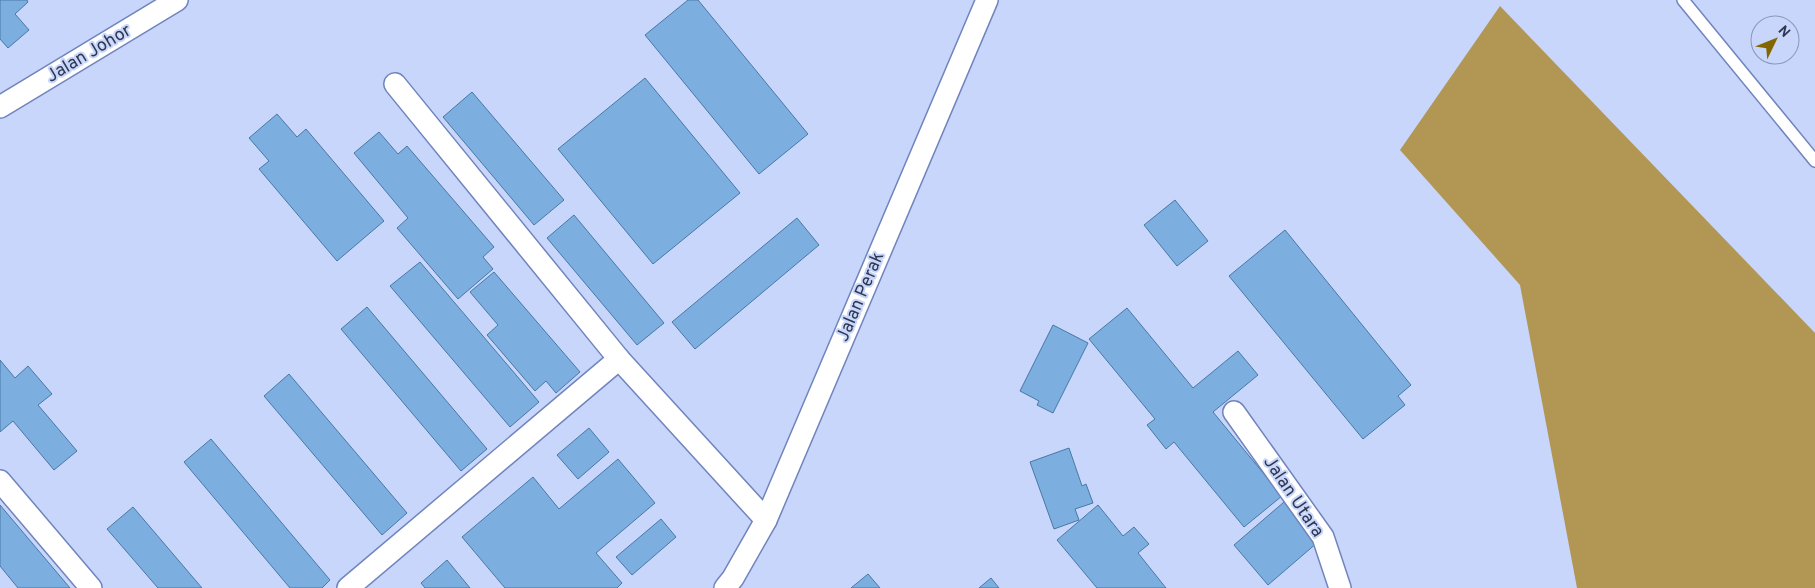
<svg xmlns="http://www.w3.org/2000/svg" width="1815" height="588" font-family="Overpass,sans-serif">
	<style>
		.forest { fill: #b29754 }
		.building { fill: #7cafdf; stroke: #4878a6 }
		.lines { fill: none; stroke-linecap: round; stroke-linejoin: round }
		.service-casing { stroke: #7084bd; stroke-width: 14 }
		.minor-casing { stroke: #7084bd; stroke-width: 24 }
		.service { stroke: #fff; stroke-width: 11 }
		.minor { stroke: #fff; stroke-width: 21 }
		.labels { text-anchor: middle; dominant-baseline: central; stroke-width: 4; stroke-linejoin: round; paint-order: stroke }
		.street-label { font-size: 18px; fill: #2f3850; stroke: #c8d6fb }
	</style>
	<rect width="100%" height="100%" fill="#c8d6fb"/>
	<polygon class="forest" points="1500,6 1815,333 1815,588 1577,588 1520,285 1400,150"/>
	<g class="building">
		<polygon points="0,0 27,0 28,2 15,14 29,30 8,48 0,39"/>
		<polygon points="688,0 698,0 808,134 759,174 645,35"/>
		<polygon points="645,78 740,193 653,264 558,149"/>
		<polygon points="472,92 564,200 534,225 443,117"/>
		<polygon points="277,114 297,137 306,129 384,221 337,261 259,169 269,161 249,138"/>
		<polygon points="379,132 398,154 407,146 494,247 483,257 493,269 458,299 397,228 408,218 354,153"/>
		<polygon points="1175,200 1208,241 1177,266 1144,225"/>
		<polygon points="574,215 664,323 637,345 547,238"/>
		<polygon points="797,218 819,245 695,349 672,322"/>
		<polygon points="1285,230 1411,385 1398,396 1405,405 1363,439 1229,276"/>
		<polygon points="420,262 539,402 510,427 390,286"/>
		<polygon points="494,272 580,372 556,393 546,381 535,391 487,335 498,325 470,292"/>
		<polygon points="367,307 487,449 461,471 341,329"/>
		<polygon points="1127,308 1193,388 1238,351 1258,375 1213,412 1282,496 1244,527 1174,442 1166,449 1147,425 1155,419 1089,339"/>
		<polygon points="1053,325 1088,343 1053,413 1037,405 1039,401 1020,391"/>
		<polygon points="0,360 15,378 28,366 52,394 38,405 77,451 54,470 13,421 0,432"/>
		<polygon points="289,374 407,513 382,535 264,396"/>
		<polygon points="589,428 609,452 578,479 557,455"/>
		<polygon points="211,439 330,580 322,588 290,588 184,462"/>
		<polygon points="1069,448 1082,486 1086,484 1093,503 1075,509 1079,520 1054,529 1030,462"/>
		<polygon points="618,459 655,503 596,553 622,583 617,588 505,588 462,537 533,477 559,509"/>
		<polygon points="1284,502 1318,542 1268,585 1234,545"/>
		<polygon points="0,505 70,588 18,588 0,566"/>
		<polygon points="1098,505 1123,536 1134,527 1149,544 1138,553 1166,588 1097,588 1057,540"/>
		<polygon points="133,507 202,588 158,588 107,529"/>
		<polygon points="661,519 676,537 632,575 616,557"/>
		<polygon points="447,560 470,588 425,588 421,583"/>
		<polygon points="868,574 880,588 851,588"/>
		<polygon points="991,578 999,588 979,588"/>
	</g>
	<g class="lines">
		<defs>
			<polyline id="service" points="1683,0 1815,161"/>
			<g id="minor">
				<polyline points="395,84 619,359 766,520"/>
				<polyline points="0,107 177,0"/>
				<polyline points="1234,412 1323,537 1340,588"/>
				<polyline points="0,481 91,588"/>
				<polyline points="348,588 619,359"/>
				<polyline points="725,588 733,578 766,520 987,0"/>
			</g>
		</defs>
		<use href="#service" class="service-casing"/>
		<use href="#minor" class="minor-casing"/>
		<use href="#service" class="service"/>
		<use href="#minor" class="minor"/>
	</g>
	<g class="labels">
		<g class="street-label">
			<text transform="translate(89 54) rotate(-31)">Jalan Johor</text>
			<text transform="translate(861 297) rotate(-67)">Jalan Perak</text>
			<text transform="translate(1293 497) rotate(56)">Jalan Utara</text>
		</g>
	</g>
	<g transform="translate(1775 40) rotate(47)"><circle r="24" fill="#c8d6fb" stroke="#8b97b7"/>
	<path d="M0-4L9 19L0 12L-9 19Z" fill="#846600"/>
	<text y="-8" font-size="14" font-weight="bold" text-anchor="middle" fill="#2f3850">N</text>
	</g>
</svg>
